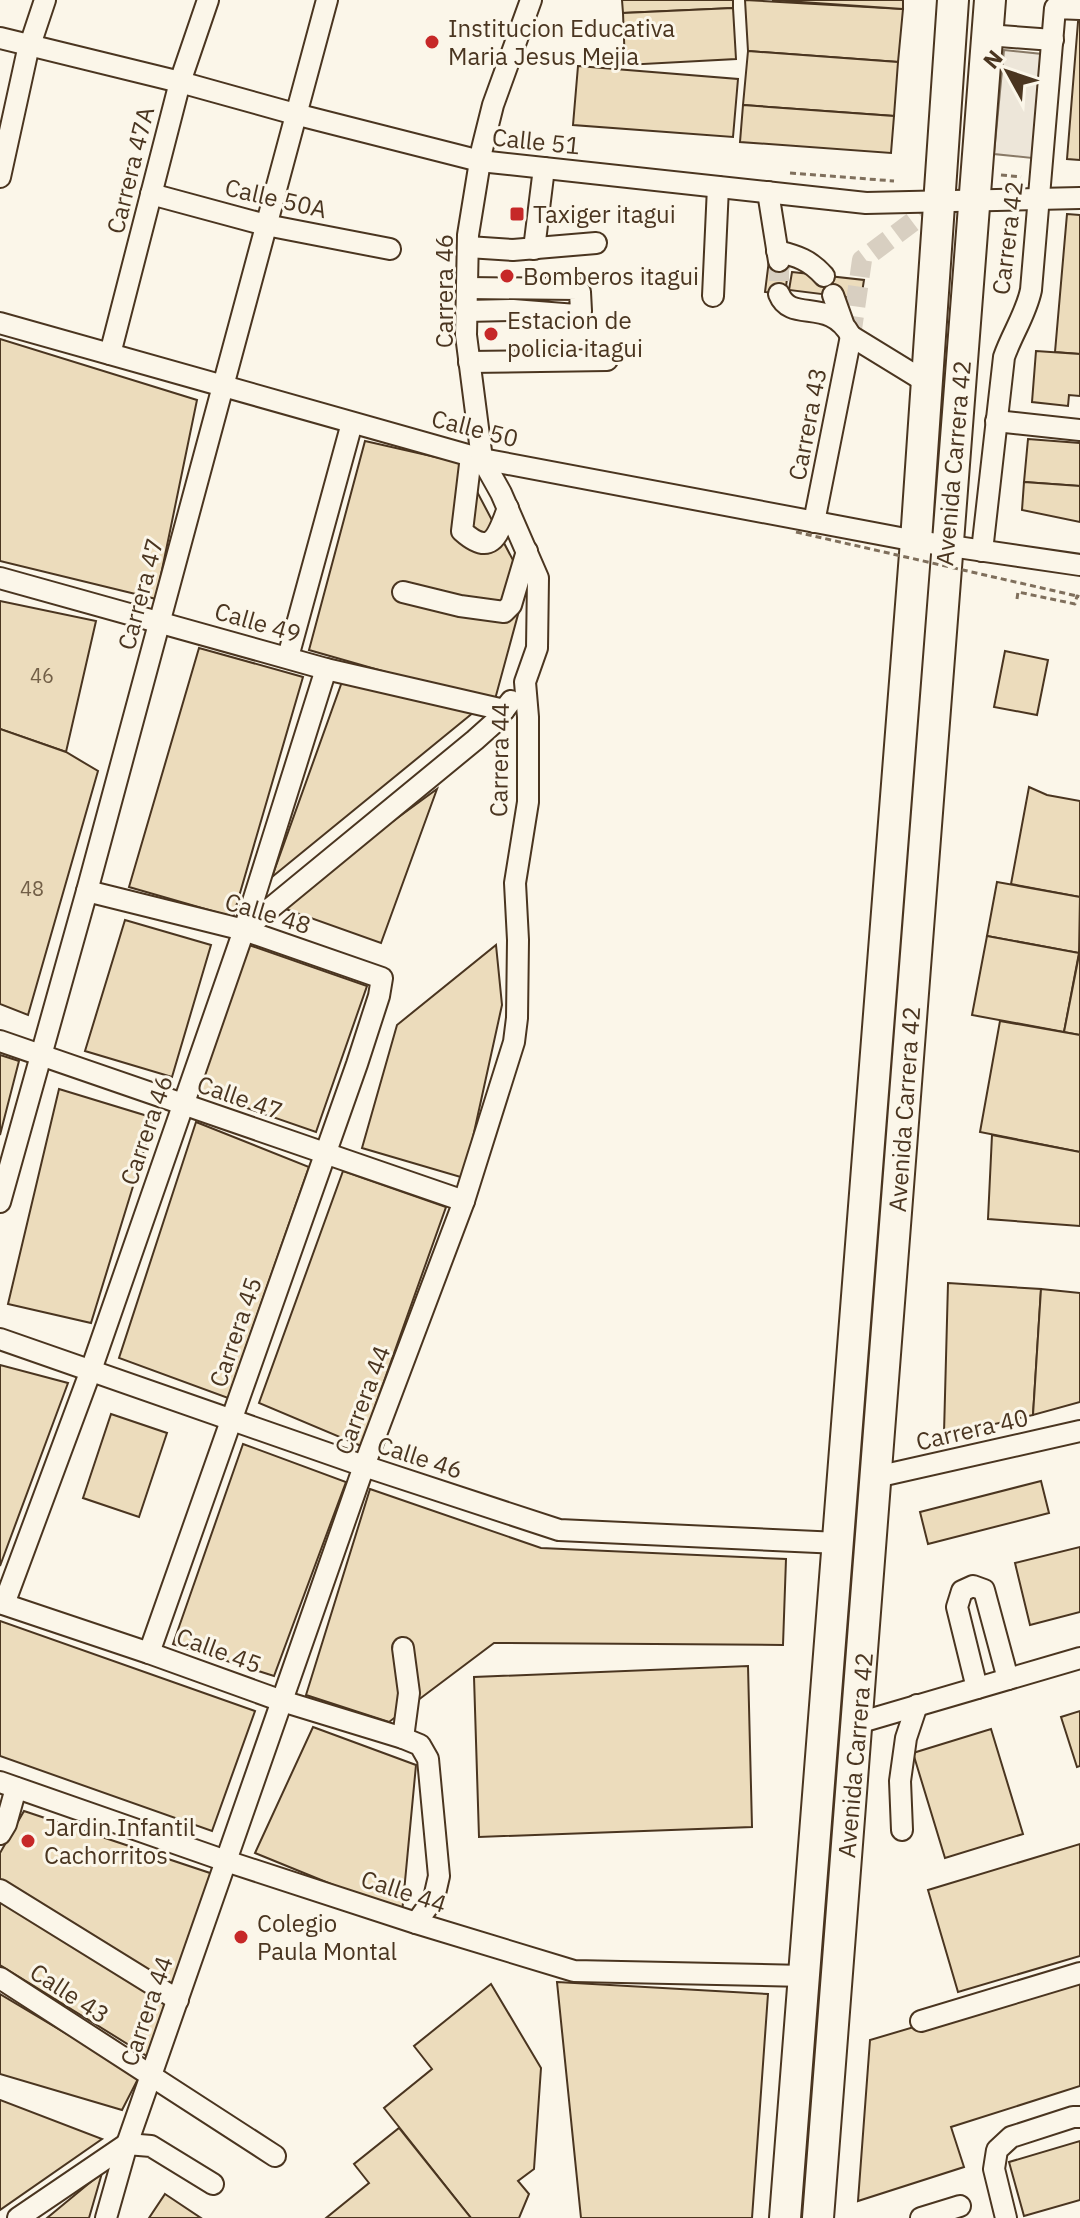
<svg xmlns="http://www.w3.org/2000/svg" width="1080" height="2218" font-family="'IBM Plex Sans',sans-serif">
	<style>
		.green { fill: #ede6d9; stroke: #887966; stroke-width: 2 }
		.building { fill: #ecdcbc; stroke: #4a3520; stroke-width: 2 }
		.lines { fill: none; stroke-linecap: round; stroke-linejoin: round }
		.minor-tunnel { stroke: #d8cfc1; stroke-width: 20; stroke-dasharray: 20 10; stroke-linecap: butt }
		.minor-casing { stroke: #4a3520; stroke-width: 24 }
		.highway-casing { stroke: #4a3520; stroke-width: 34 }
		.path { stroke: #7f6f5c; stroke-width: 3; stroke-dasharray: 6 4; stroke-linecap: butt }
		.minor { stroke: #fbf6e9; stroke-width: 20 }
		.highway { stroke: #fbf6e9; stroke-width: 30 }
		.path-bridge { stroke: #7f6f5c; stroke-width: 3; stroke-dasharray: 6 4; stroke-linecap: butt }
		.poi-dot { fill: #c62828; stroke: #fbf6e9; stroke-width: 3 }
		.labels { text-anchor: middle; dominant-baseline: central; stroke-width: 6; stroke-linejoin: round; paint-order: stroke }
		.number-label { font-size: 20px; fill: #725f47 }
		.poi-label { font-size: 24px; fill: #4a3520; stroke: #fbf6e9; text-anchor: start }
		.street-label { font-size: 24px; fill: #4a3520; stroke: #fbf6e9 }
	</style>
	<rect width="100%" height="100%" fill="#fbf6e9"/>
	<polygon class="green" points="1004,50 1042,54 1032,158 994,154"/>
	<g class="building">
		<polygon points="622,0 733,0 733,8 623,13"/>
		<polygon points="745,0 903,9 898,62 748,51"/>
		<polygon points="772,0 903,0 903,9"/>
		<polygon points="733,8 736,59 625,65 623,13"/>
		<polygon points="1078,22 1080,22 1080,160 1067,159"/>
		<polygon points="748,51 898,62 894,116 743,105"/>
		<polygon points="578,66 738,79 733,137 573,125"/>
		<polygon points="743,105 894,116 891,153 740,142"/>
		<polygon points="1067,214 1080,215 1080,354 1055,352"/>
		<polygon points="769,260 789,262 785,295 765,292"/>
		<polygon points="792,272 864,280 861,299 789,290"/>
		<polygon points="0,339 197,400 156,599 0,561"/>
		<polygon points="1036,351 1080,354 1080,396 1069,395 1068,406 1032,402"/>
		<polygon points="1028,439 1080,443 1080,486 1024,482"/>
		<polygon points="365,441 462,463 526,585 494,703 309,650"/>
		<polygon points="1024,482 1080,486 1080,522 1022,510"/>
		<polygon points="0,601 96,621 66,752 0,729"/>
		<polygon points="199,648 303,677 233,917 129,887"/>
		<polygon points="1005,651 1048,660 1037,715 994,707"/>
		<polygon points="343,679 474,712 272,877"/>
		<polygon points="0,729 66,752 98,771 28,1015 0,1004"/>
		<polygon points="1029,787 1047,795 1080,801 1080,897 1011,884"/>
		<polygon points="437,789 381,943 277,906"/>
		<polygon points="997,882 1080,897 1079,953 987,936"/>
		<polygon points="125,920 211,945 172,1077 85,1051"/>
		<polygon points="987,936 1079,953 1064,1032 972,1015"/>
		<polygon points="246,944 367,986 316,1132 195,1090"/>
		<polygon points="496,945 502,1005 464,1178 362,1148 397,1025"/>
		<polygon points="1080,950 1080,1035 1064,1032"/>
		<polygon points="1000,1021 1080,1035 1080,1152 980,1132"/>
		<polygon points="0,1055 19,1061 0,1135"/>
		<polygon points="59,1089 154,1118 91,1323 8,1304"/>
		<polygon points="196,1122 309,1167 228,1398 119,1358"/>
		<polygon points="992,1135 1080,1152 1080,1226 988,1219"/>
		<polygon points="343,1171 446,1207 361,1446 259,1403"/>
		<polygon points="948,1283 1041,1289 1033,1415 961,1432 944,1433"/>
		<polygon points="1041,1289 1080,1293 1080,1402 1033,1415"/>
		<polygon points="0,1365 68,1383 0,1566"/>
		<polygon points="111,1414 167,1433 139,1517 83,1498"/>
		<polygon points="243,1444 346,1482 274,1676 173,1644"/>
		<polygon points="1041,1481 1049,1513 928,1544 920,1512"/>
		<polygon points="370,1489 541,1548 786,1559 783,1645 494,1643 389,1722 306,1695"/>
		<polygon points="1080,1547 1080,1612 1030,1625 1015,1563"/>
		<polygon points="0,1621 255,1711 212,1831 0,1756"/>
		<polygon points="748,1666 752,1827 479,1837 474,1677"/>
		<polygon points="1080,1711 1080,1766 1077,1767 1061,1717"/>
		<polygon points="313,1727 416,1765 402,1913 255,1853"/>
		<polygon points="991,1729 1023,1834 945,1858 913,1753"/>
		<polygon points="24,1811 213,1874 150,2058 0,1965 0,1853"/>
		<polygon points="1080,1844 1080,1956 958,1992 928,1890"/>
		<polygon points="1080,1978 1080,2086 951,2127 964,2167 858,2201 870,2040"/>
		<polygon points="557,1982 768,1994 752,2218 581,2218"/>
		<polygon points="491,1984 541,2068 534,2169 518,2181 529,2194 519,2218 471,2218 384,2108 432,2069 414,2046"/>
		<polygon points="0,1994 139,2077 122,2110 0,2074"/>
		<polygon points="0,2100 102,2139 0,2210"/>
		<polygon points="399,2128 471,2218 326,2218 369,2183 354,2164"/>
		<polygon points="1080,2141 1080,2200 1024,2216 1009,2162"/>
		<polygon points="102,2173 89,2218 47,2218 87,2185"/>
		<polygon points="165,2194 201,2218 149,2218"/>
	</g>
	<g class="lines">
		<g class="minor-tunnel">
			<polyline points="779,261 779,294"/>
			<polyline points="851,336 862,260 939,202"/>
		</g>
		<defs>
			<g id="minor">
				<polyline points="987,35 1053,40"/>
				<polyline points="0,38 180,82 295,114 480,161 866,203 1080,198"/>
				<polyline points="0,177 27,54 45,0"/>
				<polyline points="768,192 779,261"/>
				<polyline points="151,194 266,225 390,249"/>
				<polyline points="468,247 513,250 596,243"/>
				<polyline points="534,249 544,168"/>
				<path d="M777 251C797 256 810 260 824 276"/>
				<path d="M779 294C791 324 829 296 851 336"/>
				<polyline points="833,295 843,323"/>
				<polyline points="713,296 718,187"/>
				<polyline points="466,311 513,310 576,315 581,311 580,292 578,289 467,288"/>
				<polyline points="0,323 482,459 916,541 1080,565"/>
				<polyline points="851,336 926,382"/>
				<polyline points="110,354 180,82 208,0"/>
				<polyline points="469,362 607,360"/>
				<polyline points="996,421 1080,430"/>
				<path d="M471 456 462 531C492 558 498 535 508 508"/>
				<polyline points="814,522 851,336"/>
				<path d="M982 551 1004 357C1012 334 1026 314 1031 290L1055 8 1080 9"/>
				<polyline points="0,578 326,669 504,710"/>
				<polyline points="403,592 460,606 504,612 511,605 527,551"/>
				<polyline points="288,657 352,423"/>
				<polyline points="87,891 244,930 382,978 379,996 357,1064 149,1653"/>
				<polyline points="244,930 475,740 494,723 511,701"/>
				<polyline points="0,1041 464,1201"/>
				<polyline points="0,1202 87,891 327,0"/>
				<polyline points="0,1339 364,1466 559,1530 839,1543"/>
				<polyline points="876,1477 1080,1431"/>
				<polyline points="0,1603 149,1653 282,1701 403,1738 420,1745 428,1759 439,1876 434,1898 416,1923"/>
				<polyline points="4,1604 91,1370 244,930 326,669"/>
				<polyline points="977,1688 957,1607 962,1591 973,1586 984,1590 1008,1679"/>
				<polyline points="858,1723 1080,1658"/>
				<polyline points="403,1738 409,1693 403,1648"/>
				<polyline points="0,1782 226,1861 416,1923 574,1971 805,1976"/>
				<polyline points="902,1830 900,1781 906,1738 917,1705"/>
				<polyline points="0,1834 6,1824 16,1788"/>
				<polyline points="0,1890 178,2000"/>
				<polyline points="0,1978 275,2156"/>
				<polyline points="921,2021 1080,1973"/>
				<polyline points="18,2218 127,2144 151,2146 213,2184"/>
				<polyline points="106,2218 127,2144 364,1466 464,1201 514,1042 517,1018 518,940 515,883 528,802 528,717 525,682 537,648 538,578 501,493 482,459 466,335 468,235 482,149 493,105 531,0"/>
				<polyline points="921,2218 960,2206"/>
				<polyline points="1006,2218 994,2169 997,2150 1011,2137 1073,2117 1080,2117"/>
			</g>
			<g id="highway">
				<polyline points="785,2218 916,541 953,0"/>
				<path d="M818 2218C878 1479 930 739 990 0"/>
			</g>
		</defs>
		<use href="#minor" class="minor-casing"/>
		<use href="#highway" class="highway-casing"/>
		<g class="path">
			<polyline points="790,173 894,181"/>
			<polyline points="1001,175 1021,177"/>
			<polyline points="1017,599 1018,592 1075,604 1077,596 1080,597"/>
		</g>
		<use href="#minor" class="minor"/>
		<use href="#highway" class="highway"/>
		<polyline class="path-bridge" points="796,532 1077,596"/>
	</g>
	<g class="poi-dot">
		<circle cx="432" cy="42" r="8"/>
		<rect x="509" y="206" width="16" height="16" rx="4"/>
		<circle cx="507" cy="276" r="8"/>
		<circle cx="491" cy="334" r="8"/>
		<circle cx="28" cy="1841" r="8"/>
		<circle cx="241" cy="1937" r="8"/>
	</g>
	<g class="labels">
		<g class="number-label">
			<text x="42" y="675">46</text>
			<text x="32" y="888">48</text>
		</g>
		<g class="poi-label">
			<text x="448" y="28">Institucion Educativa<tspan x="448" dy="28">Maria Jesus Mejia</tspan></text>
			<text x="533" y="214">Taxiger itagui</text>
			<text x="523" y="276">Bomberos itagui</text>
			<text x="507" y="320">Estacion de<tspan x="507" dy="28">policia itagui</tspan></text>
			<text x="44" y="1827">Jardin Infantil<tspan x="44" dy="28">Cachorritos</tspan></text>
			<text x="257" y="1923">Colegio<tspan x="257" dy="28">Paula Montal</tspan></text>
		</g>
		<g class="street-label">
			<text transform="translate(536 141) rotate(6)">Calle 51</text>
			<text transform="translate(130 170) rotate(-76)">Carrera 47A</text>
			<text transform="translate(276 198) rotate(13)">Calle 50A</text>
			<text transform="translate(1007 238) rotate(-83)">Carrera 42</text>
			<text transform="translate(444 291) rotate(-90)">Carrera 46</text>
			<text transform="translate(807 424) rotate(-79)">Carrera 43</text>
			<text transform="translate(475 428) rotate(14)">Calle 50</text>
			<text transform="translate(953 463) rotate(-85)">Avenida Carrera 42</text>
			<text transform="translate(140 594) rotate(-75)">Carrera 47</text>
			<text transform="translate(258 622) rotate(16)">Calle 49</text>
			<text transform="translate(499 760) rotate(-89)">Carrera 44</text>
			<text transform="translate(268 913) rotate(17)">Calle 48</text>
			<text transform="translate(240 1097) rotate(19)">Calle 47</text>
			<text transform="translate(904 1109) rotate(-86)">Avenida Carrera 42</text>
			<text transform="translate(146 1130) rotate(-71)">Carrera 46</text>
			<text transform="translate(235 1332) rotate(-71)">Carrera 45</text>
			<text transform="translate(362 1400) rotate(-69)">Carrera 44</text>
			<text transform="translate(972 1429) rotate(-13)">Carrera 40</text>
			<text transform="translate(420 1457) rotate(18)">Calle 46</text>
			<text transform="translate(219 1650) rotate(20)">Calle 45</text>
			<text transform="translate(855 1755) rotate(-85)">Avenida Carrera 42</text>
			<text transform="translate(404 1891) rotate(18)">Calle 44</text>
			<text transform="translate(70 1993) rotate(33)">Calle 43</text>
			<text transform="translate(146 2011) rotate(-71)">Carrera 44</text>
		</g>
	</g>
	<g transform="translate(1008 72) rotate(310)" stroke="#fbf6e9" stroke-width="6" paint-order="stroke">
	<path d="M0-6L14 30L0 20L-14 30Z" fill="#4a3520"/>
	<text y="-12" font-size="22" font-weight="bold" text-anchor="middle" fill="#4a3520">N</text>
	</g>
</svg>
